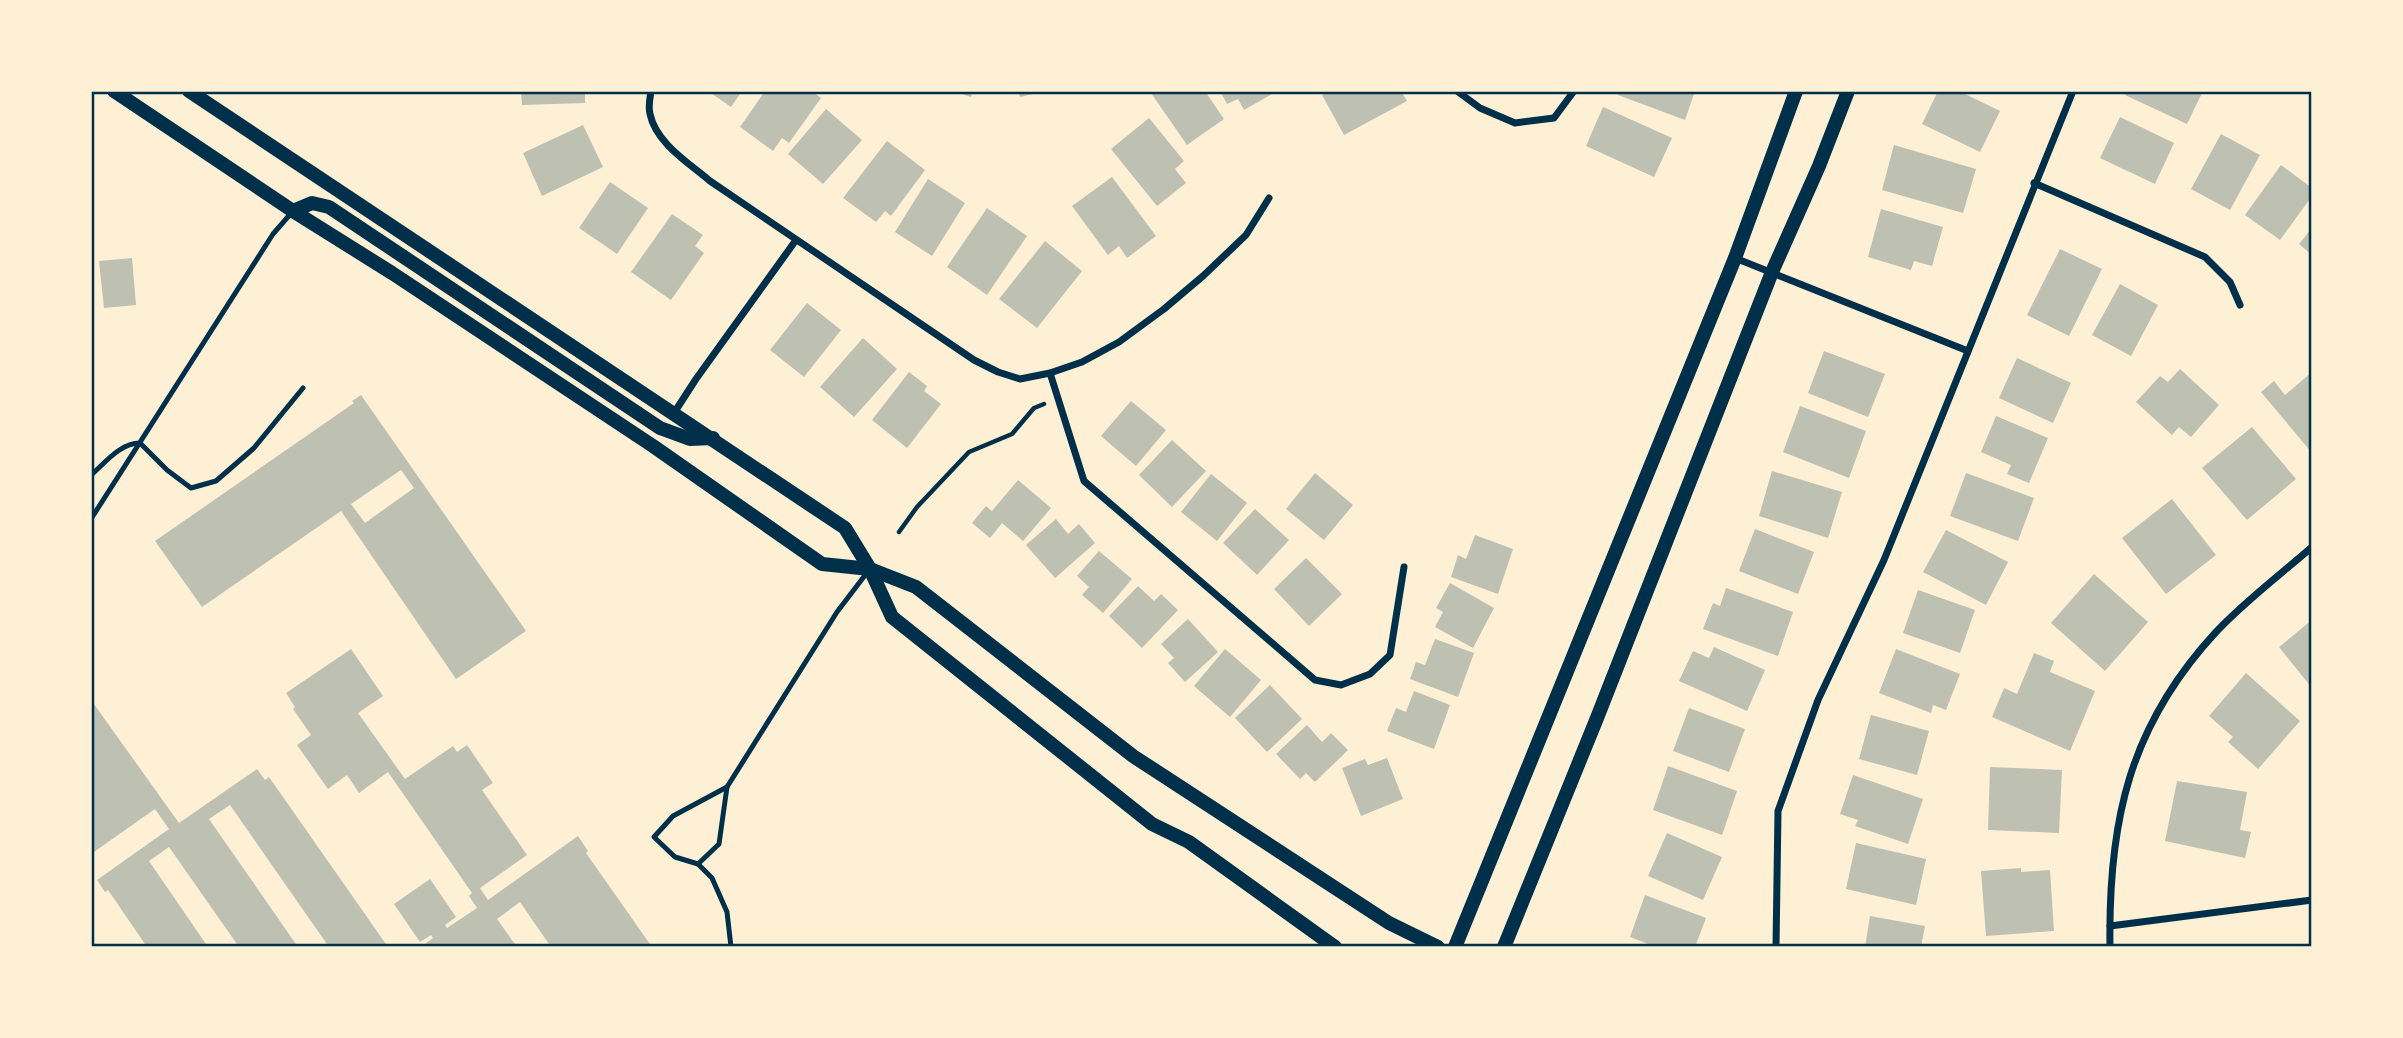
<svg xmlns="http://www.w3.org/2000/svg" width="2403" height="1038" font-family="Figtree,sans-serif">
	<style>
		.building { fill: #bec0b2; fill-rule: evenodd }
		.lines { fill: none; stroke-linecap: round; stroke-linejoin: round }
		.path { stroke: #003049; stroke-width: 4.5 }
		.service { stroke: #003049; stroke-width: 5 }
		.minor { stroke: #003049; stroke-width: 7 }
		.secondary { stroke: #003049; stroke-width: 14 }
		.neatline { fill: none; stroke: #003049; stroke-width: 2.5 }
	</style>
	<rect width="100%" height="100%" fill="#fdf0d5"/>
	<g class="building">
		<polygon points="521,91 585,91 585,103 522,105"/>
		<polygon points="708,91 742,91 731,107"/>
		<polygon points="765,91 811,91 821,98 789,143 782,138 773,151 740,127"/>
		<polygon points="953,91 973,91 971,97"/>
		<polygon points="1018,91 1041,91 1042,92 1020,97"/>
		<polygon points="1154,91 1205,91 1224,119 1187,145 1151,93"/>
		<polygon points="1220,91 1277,91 1244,110 1238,99 1227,104"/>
		<polygon points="1329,91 1401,91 1407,101 1344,135 1322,95"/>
		<polygon points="1620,91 1695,91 1685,120 1618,95"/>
		<polygon points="1938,91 1959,91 2000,111 1980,152 1922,124"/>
		<polygon points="2127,91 2203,91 2187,124 2125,95"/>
		<polygon points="1603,107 1672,138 1654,177 1586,146"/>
		<polygon points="826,109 862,140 823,184 788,154"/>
		<polygon points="2120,117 2174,143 2155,184 2100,158"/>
		<polygon points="1149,118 1184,161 1175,169 1186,183 1157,206 1111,149"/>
		<polygon points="583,125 603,167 542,196 523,153"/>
		<polygon points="2221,134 2260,155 2230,210 2191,189"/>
		<polygon points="887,141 925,170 891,216 885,211 876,222 843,198"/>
		<polygon points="1894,145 1976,169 1963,213 1882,190"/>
		<polygon points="2281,165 2312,188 2312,196 2280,240 2245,215"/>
		<polygon points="1112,177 1156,236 1127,258 1119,246 1108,255 1072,206"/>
		<polygon points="928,179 965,203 932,256 895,232"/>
		<polygon points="610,182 648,208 617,254 579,228"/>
		<polygon points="987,208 1027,236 987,295 947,267"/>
		<polygon points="1881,209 1943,227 1932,266 1914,261 1911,270 1868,257"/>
		<polygon points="672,214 703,235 695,246 704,253 671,300 631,272"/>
		<polygon points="2312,228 2312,255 2299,244"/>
		<polygon points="1045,241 1082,271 1037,328 999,299"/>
		<polygon points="2060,249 2102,269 2069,336 2027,315"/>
		<polygon points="132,258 136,305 104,308 99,261"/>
		<polygon points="2120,284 2158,305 2131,356 2092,335"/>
		<polygon points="807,303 841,330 804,377 770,350"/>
		<polygon points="863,338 897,369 854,417 820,387"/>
		<polygon points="1824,351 1885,374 1868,417 1808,393"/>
		<polygon points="2017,358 2071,383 2053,423 1999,398"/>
		<polygon points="2180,369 2219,405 2191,437 2179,427 2172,435 2136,402 2160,376 2168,382"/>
		<polygon points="909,372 927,386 924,391 941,404 907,448 872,420"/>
		<polygon points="2312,372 2312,453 2261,392 2274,381 2285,395"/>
		<path d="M361 395 526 631 456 679 341 511 202 607 155 541 354 403 352 401ZM401 470 414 488 365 523 351 504Z"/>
		<polygon points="1131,401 1166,430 1136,466 1101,436"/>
		<polygon points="1800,406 1866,431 1849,478 1783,452"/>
		<polygon points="1996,416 2048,438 2029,483 2007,474 2011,465 1981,452"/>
		<polygon points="2252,427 2296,479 2247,520 2202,468"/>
		<polygon points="1172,440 1206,471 1172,507 1139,475"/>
		<polygon points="1772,471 1842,492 1828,538 1759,516"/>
		<polygon points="1315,473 1353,505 1324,540 1286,509"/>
		<polygon points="1966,473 2034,498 2018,541 1950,516"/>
		<polygon points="1211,474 1247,503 1217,541 1181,512"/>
		<polygon points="1018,480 1051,508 1023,541 1002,523 990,538 972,523 986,506 992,511"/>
		<polygon points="2172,499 2216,555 2166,594 2122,538"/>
		<polygon points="1255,509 1289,540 1257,575 1223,543"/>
		<polygon points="1056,519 1068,534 1079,524 1095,543 1055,578 1026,545"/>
		<polygon points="1755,529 1814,552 1798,594 1739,571"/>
		<polygon points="1946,530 2008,562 1986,605 1923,572"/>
		<polygon points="1475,535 1513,549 1498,594 1451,577 1458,555 1466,559"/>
		<polygon points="1099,551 1132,579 1103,613 1082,595 1089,587 1077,576"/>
		<polygon points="1306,558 1342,594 1309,626 1274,589"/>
		<polygon points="2094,574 2148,622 2105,671 2051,623"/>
		<polygon points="1450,583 1494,608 1473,648 1435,627 1443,612 1436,608"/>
		<polygon points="1138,586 1154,601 1161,594 1178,610 1142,648 1109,616"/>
		<polygon points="1726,588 1793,612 1778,656 1703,629 1713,603 1720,606"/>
		<polygon points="1918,590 1975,610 1960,653 1903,633"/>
		<polygon points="1188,619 1218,652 1185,682 1168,663 1174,658 1161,644"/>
		<polygon points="2312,620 2312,688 2279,647"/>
		<polygon points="1435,639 1474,653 1458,697 1410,679 1416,662 1425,665"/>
		<polygon points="1714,647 1765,670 1747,711 1679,681 1693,651 1709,658"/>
		<polygon points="351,649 383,696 358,713 405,779 453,746 457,752 467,745 493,783 482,790 527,855 480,888 488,900 578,836 588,851 586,853 652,947 551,947 520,902 497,919 517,947 421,947 433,938 431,935 420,942 394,904 430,879 456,917 445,925 447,928 477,908 469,896 472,893 388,772 359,793 347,775 328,789 297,745 311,735 293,709 295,707 286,693"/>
		<polygon points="1225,649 1261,680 1230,717 1194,686"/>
		<polygon points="1896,649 1960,674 1946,710 1933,705 1931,713 1879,693"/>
		<polygon points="2034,653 2054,661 2050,672 2095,691 2070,751 1992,717 2004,688 2017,694"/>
		<polygon points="2246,673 2300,721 2258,769 2228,742 2233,737 2209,716"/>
		<polygon points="1270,685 1302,719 1267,752 1235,718"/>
		<polygon points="1414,691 1450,705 1434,749 1387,731 1396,708 1406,712"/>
		<polygon points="91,700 179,823 257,769 265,780 269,777 388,947 329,947 230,805 209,819 298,947 239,947 169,847 149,861 208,947 147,947 108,890 105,892 97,880 169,829 155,809 91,854"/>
		<polygon points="1689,708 1745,729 1729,772 1673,751"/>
		<polygon points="1871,715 1929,731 1917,775 1859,759"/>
		<polygon points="1307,725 1322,742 1331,733 1348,750 1315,782 1306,773 1300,779 1276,754"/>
		<polygon points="1387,758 1403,799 1361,816 1342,768 1365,759 1368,765"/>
		<polygon points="1668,766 1737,791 1722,835 1653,810"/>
		<polygon points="1990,767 2062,770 2059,833 1988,830"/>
		<polygon points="1853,775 1923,799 1908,844 1855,826 1858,820 1840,814"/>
		<polygon points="2177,781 2247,792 2240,830 2251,832 2245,858 2165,841"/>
		<polygon points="1667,833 1722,857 1703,900 1648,876"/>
		<polygon points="1856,843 1926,859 1916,905 1846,889"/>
		<polygon points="2021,868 2021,872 2050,870 2054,931 1986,936 1981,871"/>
		<polygon points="1645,895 1706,918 1695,947 1656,947 1630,937"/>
		<polygon points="1870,916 1925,926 1921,947 1865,947"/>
	</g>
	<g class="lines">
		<polyline class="path" points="899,532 917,507 969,452 1012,434 1034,408 1044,404"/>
		<g class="service">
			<path d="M91 475C105 463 120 443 140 443L167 470 191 488 216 481 254 448 303 388"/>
			<polyline points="91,519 273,234 293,211"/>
			<polyline points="727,787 673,816 654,837 675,857 698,864 712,878 727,912 731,947"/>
			<polyline points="698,864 719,844 727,787 837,612 869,570"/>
		</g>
		<g class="minor">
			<path d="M651 91C650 98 648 107 650 114 656 143 689 163 710 181L974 360 998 372 1020 379 1050 373 1082 362 1119 342 1164 309 1203 276 1246 235 1269 198"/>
			<polyline points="1457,91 1480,108 1515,123 1554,118 1574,91"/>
			<polyline points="2034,183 2205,257 2230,282 2240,305"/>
			<polyline points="1735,258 1968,351"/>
			<polyline points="1050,373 1084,481 1315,680 1341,685 1370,674 1390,655 1404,567"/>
			<polyline points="674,413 696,379 796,240"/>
			<polyline points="2110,926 2312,900"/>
			<polyline points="1776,947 1778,811 1818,700 1884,560 2073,91"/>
			<path d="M2110 947C2108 822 2129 726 2216 632 2245 601 2280 575 2312 547"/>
		</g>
		<g class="secondary">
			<polyline points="114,91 293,211 392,273 653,446 822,564 870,569 916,587 1133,756 1389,923 1438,947"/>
			<polyline points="189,91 845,528 870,569 892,617 1152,824 1189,842 1335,947"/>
			<polyline points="293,211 312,203 329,207 660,428 690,439 713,438"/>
			<polyline points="1455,947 1735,258 1796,91"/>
			<polyline points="1504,947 1597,718 1772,272 1819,166 1848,91"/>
		</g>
	</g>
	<rect width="2403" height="1038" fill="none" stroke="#fdf0d5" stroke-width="186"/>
	<rect x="93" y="93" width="2217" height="852" class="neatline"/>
</svg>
